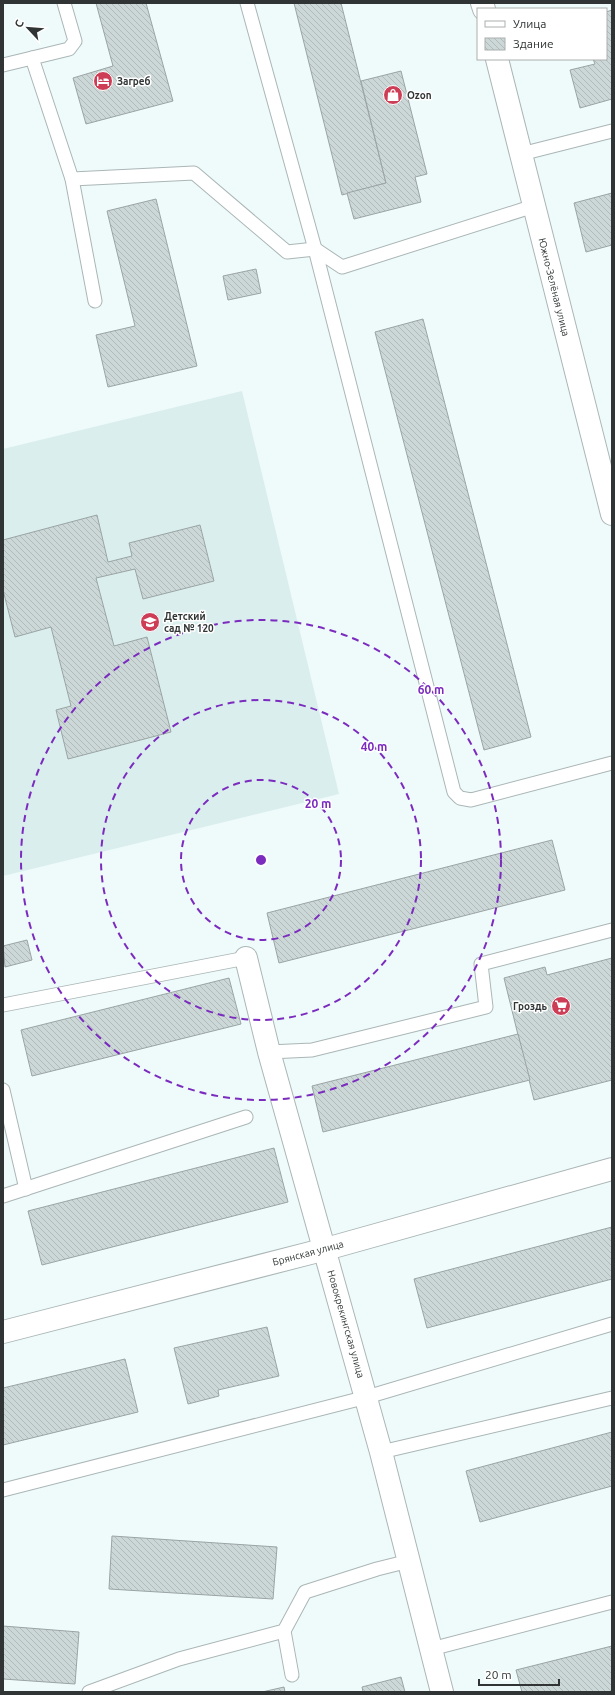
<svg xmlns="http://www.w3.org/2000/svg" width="615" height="1695" font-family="Ubuntu,sans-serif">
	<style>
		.built { fill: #daeeee }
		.building { fill: url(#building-back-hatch); stroke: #9aa4a4 }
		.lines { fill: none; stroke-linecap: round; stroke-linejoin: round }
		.lane-casing { stroke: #abb6b6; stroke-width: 15 }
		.street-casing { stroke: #abb6b6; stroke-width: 24 }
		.lane { stroke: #fff; stroke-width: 13 }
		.street { stroke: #fff; stroke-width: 22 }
		.ring { fill: none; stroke: #7b2cbf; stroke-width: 2; stroke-dasharray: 7 5 }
		.labels { text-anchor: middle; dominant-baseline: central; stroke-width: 3; stroke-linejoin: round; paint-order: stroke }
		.poi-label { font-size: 10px; font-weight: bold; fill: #303434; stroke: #fff; text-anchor: start }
		.street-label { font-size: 10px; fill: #303434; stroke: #fff }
		.centre { fill: #7b2cbf; stroke: #fff; stroke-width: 2 }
		.ring-label { font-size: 12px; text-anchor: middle; font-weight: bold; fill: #7b2cbf; stroke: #fff; stroke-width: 3; stroke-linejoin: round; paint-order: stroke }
	</style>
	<defs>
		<pattern id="building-back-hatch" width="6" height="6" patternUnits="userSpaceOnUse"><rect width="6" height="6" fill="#ccd8d7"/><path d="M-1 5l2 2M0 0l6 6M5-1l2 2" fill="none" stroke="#b0bab9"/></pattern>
	</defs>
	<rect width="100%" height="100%" fill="#effafa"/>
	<polygon class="built" points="242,391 339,794 3,876 3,449"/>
	<g class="building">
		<polygon points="96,3 146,3 173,101 86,124 73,78 113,66"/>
		<polygon points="294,3 341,3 386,183 342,195"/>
		<polygon points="612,10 612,99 580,108 570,70 595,64 593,59 606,59 606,12"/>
		<polygon points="401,71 427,174 415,177 421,202 354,219 347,193 386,183 361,81"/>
		<polygon points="612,193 612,245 586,252 574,203"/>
		<polygon points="156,199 197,366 108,387 96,335 135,326 107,211"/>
		<polygon points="256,269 261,293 228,300 223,276"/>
		<polygon points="423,319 531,737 484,750 375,332"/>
		<polygon points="97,515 108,562 132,556 129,543 200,525 214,581 143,599 135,569 96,578 114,646 147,637 171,732 68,759 56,710 71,706 51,627 15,637 3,590 3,540"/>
		<polygon points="552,840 565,890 279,963 267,913"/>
		<polygon points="27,940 32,960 5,967 3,946"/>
		<polygon points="612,958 612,1080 534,1100 504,978 545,967 547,975"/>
		<polygon points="229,978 241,1024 32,1076 21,1030"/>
		<polygon points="518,1034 530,1080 323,1132 312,1086"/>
		<polygon points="274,1148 288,1202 42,1265 28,1211"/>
		<polygon points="612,1227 612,1279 427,1328 414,1279"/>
		<polygon points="267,1327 279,1376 218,1390 219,1396 188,1404 174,1348"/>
		<polygon points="125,1359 138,1412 3,1445 3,1388"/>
		<polygon points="612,1432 612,1486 480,1522 466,1471"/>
		<polygon points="112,1536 277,1547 273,1599 109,1589"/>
		<polygon points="3,1626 79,1632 75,1684 3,1679"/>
		<polygon points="612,1646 612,1692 522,1692 516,1670"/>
		<polygon points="401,1677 405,1692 363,1692 362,1687"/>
		<polygon points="284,1687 285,1692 262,1692"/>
	</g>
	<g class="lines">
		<defs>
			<g id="lane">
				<polyline points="64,3 75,41 69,49 32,58 72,179 95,301"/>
				<polyline points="247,3 315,249 454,792 460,798 471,800 612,763"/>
				<polyline points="3,65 32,58"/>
				<polyline points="521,154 612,131"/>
				<polyline points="72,179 194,173 287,252 315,249 342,267 534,206"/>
				<polyline points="3,1005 246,958"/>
				<polyline points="269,1052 312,1050 486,1007 481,964 612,930"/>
				<polyline points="3,1090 26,1189"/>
				<polyline points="3,1196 246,1117"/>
				<polyline points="381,1452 612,1398"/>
				<polyline points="3,1490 367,1397 612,1324"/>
				<polyline points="284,1631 292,1675"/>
				<polyline points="431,1649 612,1602"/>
				<polyline points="89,1692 179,1659 284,1631 305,1592 377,1569 409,1561"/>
			</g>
			<g id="street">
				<polyline points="482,3 484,9"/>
				<polyline points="497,59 612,514"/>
				<polyline points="246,958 269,1052 381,1452 442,1692"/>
				<polyline points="3,1332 326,1249 612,1169"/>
			</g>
		</defs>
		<use href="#lane" class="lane-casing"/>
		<use href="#street" class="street-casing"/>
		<use href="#lane" class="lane"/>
		<use href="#street" class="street"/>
	</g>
	<g class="ring">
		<circle cx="261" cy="860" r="80"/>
		<circle cx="261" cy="860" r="160"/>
		<circle cx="261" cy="860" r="240"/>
	</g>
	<defs>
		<symbol id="hotel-disc" viewBox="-11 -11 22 22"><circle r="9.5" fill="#cd3d56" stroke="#fff"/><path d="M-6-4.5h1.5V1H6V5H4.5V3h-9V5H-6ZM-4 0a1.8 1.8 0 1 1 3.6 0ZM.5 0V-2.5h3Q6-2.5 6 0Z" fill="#fff"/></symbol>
		<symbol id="shop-disc" viewBox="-11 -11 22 22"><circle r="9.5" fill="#cd3d56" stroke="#fff"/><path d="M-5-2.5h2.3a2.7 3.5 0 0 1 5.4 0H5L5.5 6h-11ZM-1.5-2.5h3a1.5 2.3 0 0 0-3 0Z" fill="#fff"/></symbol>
		<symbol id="school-disc" viewBox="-11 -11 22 22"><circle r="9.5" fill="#cd3d56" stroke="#fff"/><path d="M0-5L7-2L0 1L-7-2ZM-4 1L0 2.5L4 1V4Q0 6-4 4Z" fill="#fff"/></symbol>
		<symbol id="supermarket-disc" viewBox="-11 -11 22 22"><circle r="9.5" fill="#cd3d56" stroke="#fff"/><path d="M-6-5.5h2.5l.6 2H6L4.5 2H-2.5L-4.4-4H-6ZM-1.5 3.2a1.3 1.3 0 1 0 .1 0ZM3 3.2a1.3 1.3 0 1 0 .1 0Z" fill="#fff"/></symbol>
	</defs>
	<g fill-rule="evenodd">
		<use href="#hotel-disc" x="92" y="70" width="22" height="22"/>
		<use href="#shop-disc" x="382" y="84" width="22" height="22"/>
		<use href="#school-disc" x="139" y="611" width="22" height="22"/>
		<use href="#supermarket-disc" x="550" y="995" width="22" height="22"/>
	</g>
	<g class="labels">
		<g class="poi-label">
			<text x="117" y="81">Загреб</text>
			<text x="407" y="95">Ozon</text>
			<text x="164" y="616">Детский<tspan x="164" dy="12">сад № 120</tspan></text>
			<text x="547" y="1006" text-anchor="end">Гроздь</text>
		</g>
		<g class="street-label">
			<text transform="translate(554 287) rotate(76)">Южно-Зелёная улица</text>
			<text transform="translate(308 1253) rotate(-15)">Брянская улица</text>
			<text transform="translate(346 1324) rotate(74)">Новокрекингская улица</text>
		</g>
	</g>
	<circle cx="261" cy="860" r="6" class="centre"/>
	<g class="ring-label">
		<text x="431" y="694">60 m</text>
		<text x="374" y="751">40 m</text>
		<text x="318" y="808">20 m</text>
	</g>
	<rect width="615" height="1695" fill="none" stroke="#303434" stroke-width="8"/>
	<rect x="477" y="8" width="130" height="52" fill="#ffffff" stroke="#acaeae"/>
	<rect x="485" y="21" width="20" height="6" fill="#ffffff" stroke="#acaeae"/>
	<text x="513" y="28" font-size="12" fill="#303434">Улица</text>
	<rect x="485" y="38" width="20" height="12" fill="url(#building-back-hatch)" stroke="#acaeae"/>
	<text x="513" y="48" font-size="12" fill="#303434">Здание</text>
	<g transform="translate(28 28) rotate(296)" stroke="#ffffff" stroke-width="3" paint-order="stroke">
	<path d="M0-3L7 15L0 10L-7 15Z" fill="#303434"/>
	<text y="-6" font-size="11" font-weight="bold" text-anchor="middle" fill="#303434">С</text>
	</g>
	<path d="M479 1679v6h80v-6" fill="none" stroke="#303434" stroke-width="2"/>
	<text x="485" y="1679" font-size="12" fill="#303434" stroke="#ffffff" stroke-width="3" paint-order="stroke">20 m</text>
</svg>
